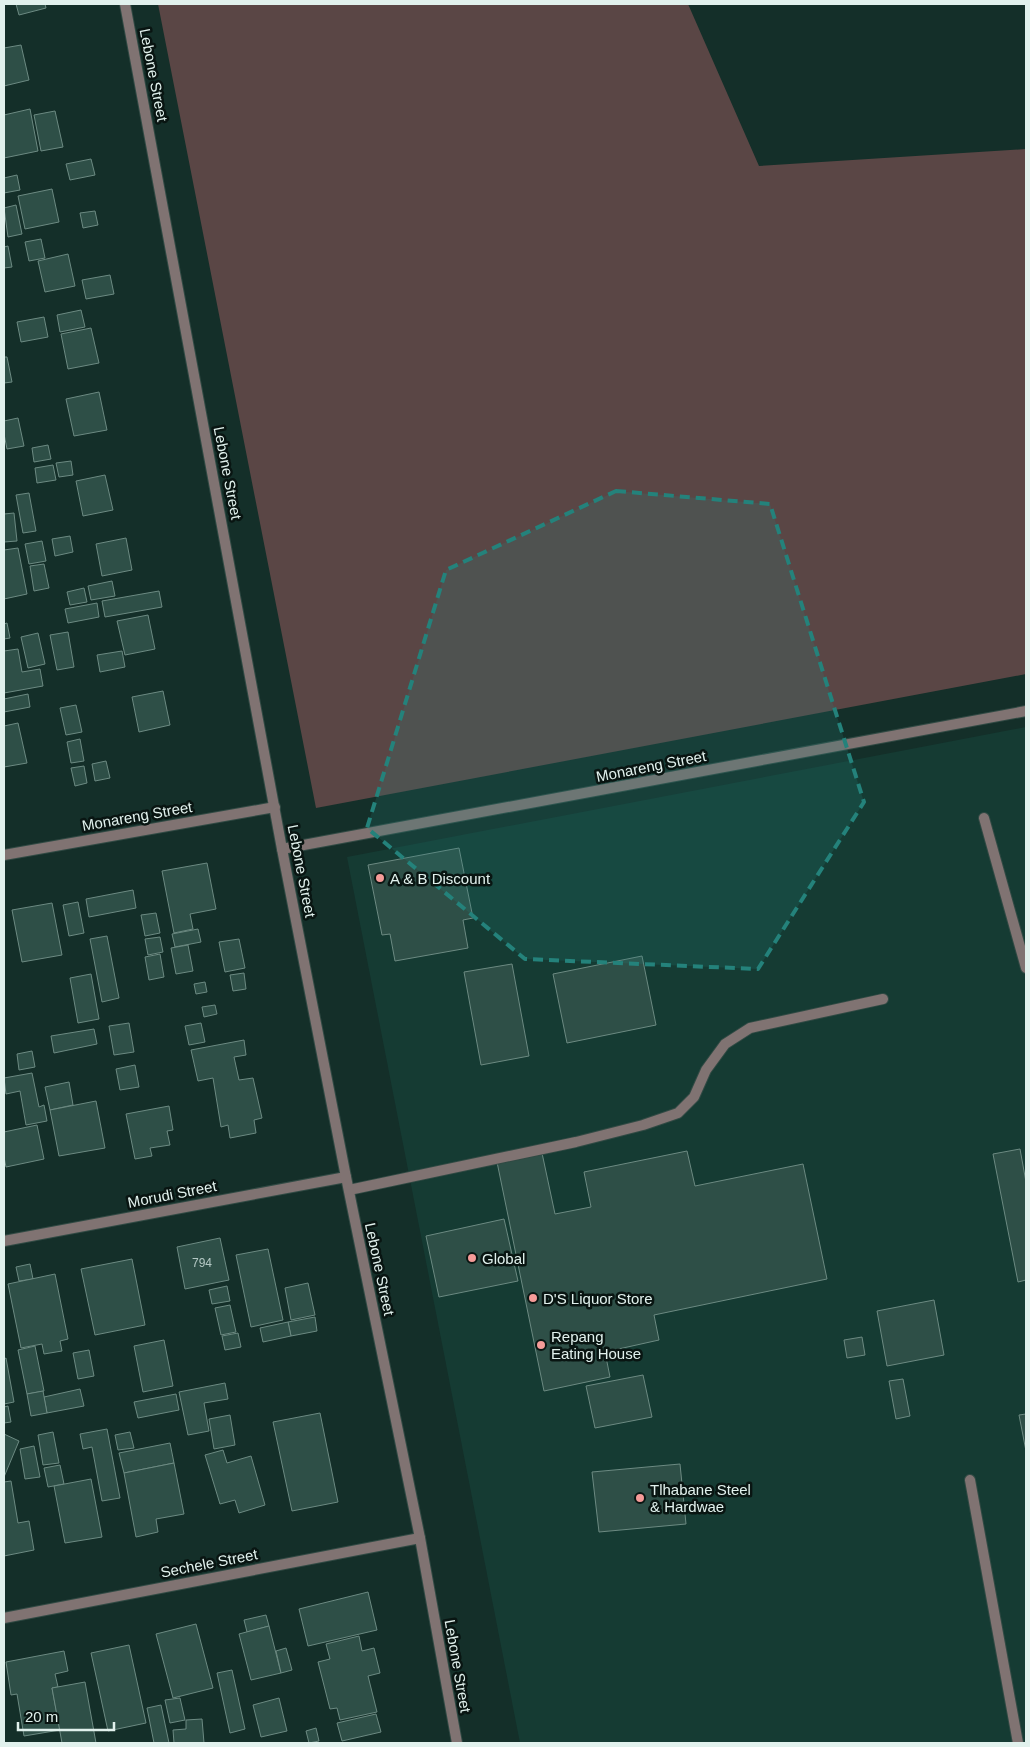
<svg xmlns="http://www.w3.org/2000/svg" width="1030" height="1747" font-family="Arial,sans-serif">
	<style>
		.built { fill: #153b33 }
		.green { fill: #5a4645 }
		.building { fill: #2e4f47; stroke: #6c8a82 }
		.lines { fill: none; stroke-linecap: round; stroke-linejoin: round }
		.service-casing { stroke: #314a44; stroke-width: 12 }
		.minor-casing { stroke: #314a44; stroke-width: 12 }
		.tertiary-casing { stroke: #314a44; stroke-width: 12 }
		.service { stroke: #807372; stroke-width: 10 }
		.minor { stroke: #807372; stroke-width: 10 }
		.tertiary { stroke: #807372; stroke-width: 10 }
		.marked { fill: #24827b; fill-opacity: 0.2; stroke: #24827b; stroke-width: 4; stroke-dasharray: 10 6; stroke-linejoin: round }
		.poi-dot { fill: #f59b98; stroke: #091512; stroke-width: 2 }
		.labels { text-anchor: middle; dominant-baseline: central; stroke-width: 5; stroke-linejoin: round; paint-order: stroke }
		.number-label { font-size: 12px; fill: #b4c8c4 }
		.street-label { font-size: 15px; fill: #e1f1ed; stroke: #091512 }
		.poi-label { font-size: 15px; fill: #e1f1ed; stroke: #091512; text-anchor: start }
	</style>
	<rect width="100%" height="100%" fill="#142f29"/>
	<polygon class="built" points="1026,727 1026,1743 520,1743 347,857"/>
	<polygon class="green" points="158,4 688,4 759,166 1026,149 1026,674 316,808"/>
	<g class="building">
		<polygon points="16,4 45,4 46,8 19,15"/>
		<polygon points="21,45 29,80 4,86 4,48"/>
		<polygon points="30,109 38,151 4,158 4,115"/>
		<polygon points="55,111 63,147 41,151 34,115"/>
		<polygon points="91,159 95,175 70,180 66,164"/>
		<polygon points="17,175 20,190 4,193 4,178"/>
		<polygon points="52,189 59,222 25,229 18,196"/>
		<polygon points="16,205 22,234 8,237 4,208"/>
		<polygon points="95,211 98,225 83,228 80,213"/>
		<polygon points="41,239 45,258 29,261 25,242"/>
		<polygon points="8,246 12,267 4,268 4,247"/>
		<polygon points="68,254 75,286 45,292 38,261"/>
		<polygon points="110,275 114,294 86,299 82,280"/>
		<polygon points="81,310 85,327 60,332 57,315"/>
		<polygon points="44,317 48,337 21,342 17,322"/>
		<polygon points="91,328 99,363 68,369 61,334"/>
		<polygon points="4,357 7,357 12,382 4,383"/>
		<polygon points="99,392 107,430 74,436 66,399"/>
		<polygon points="18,418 24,446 7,449 4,434 4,421"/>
		<polygon points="48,445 51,459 34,462 32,448"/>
		<polygon points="71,461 73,475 59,477 56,463"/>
		<polygon points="53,465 56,480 37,483 35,468"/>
		<polygon points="105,475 113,510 83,516 76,481"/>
		<polygon points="29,493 36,531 23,533 16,495"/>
		<polygon points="14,513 17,541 4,542 4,514"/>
		<polygon points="70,536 73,552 55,556 52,539"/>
		<polygon points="126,538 132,570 102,576 96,544"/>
		<polygon points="42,541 46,561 29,564 25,544"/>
		<polygon points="18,548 27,594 4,599 4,550"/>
		<polygon points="44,564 49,588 34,591 30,566"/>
		<polygon points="112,581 115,596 91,600 88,586"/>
		<polygon points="84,588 87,602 70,605 67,592"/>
		<polygon points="159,591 162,607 105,617 102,601"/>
		<polygon points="97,603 99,617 68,623 65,609"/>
		<polygon points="148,615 155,649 125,655 117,621"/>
		<polygon points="7,623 10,638 4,639 4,624"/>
		<polygon points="68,632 74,667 57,670 50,635"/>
		<polygon points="38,633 45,664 28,668 21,637"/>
		<polygon points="18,649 22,672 40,669 43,686 4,693 4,651"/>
		<polygon points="122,651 125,667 100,672 97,655"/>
		<polygon points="163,691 170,725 139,732 132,697"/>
		<polygon points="28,694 30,707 4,712 4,699"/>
		<polygon points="76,705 82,732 66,735 60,708"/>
		<polygon points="18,723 27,763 4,767 4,726"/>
		<polygon points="80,739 84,761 71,763 67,742"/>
		<polygon points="106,761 110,778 95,781 92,764"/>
		<polygon points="84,766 87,783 75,786 71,768"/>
		<polygon points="459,848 473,918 463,920 468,948 395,961 390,934 382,935 368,865"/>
		<polygon points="207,863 216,909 190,914 193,929 174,933 162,871"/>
		<polygon points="133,890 136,908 89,917 86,899"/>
		<polygon points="78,902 84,933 69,936 63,905"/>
		<polygon points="52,903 62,955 22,962 12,910"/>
		<polygon points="156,913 160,933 145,936 141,915"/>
		<polygon points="198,929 201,942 175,947 172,934"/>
		<polygon points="107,936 119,998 102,1002 90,939"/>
		<polygon points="160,937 163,952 148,955 145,939"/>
		<polygon points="239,939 245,968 225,972 219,942"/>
		<polygon points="188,945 193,971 176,974 171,948"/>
		<polygon points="160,954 164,977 149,980 145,957"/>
		<polygon points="642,956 656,1025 567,1043 553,974"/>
		<polygon points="512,964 529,1056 481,1065 464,972"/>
		<polygon points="244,973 246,989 233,991 230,975"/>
		<polygon points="91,974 99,1019 78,1023 70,978"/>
		<polygon points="205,982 207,992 196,994 194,984"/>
		<polygon points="215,1005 217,1014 204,1017 202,1007"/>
		<polygon points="129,1023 134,1052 114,1055 109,1026"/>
		<polygon points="201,1023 205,1042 189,1045 185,1026"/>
		<polygon points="94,1029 97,1044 54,1053 51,1036"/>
		<polygon points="244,1040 246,1055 234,1057 239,1080 253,1078 262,1118 254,1120 256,1133 230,1138 228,1125 221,1127 213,1078 198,1081 191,1050"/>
		<polygon points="32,1051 35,1067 19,1070 17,1054"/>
		<polygon points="135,1065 139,1087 120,1090 116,1069"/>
		<polygon points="32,1073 39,1107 44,1105 47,1121 26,1125 20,1091 6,1094 4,1078"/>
		<polygon points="69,1082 73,1105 50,1110 45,1087"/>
		<polygon points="96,1101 105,1148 59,1156 50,1110"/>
		<polygon points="169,1106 173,1130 167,1131 170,1145 150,1148 152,1156 135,1159 126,1114"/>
		<polygon points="37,1125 44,1159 6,1167 4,1157 4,1132"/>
		<polygon points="1020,1149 1026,1182 1026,1280 1018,1282 993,1154"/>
		<polygon points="687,1151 695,1186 803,1164 827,1279 654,1315 659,1340 605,1352 610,1377 544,1391 497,1162 542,1153 555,1214 591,1207 584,1172"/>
		<polygon points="504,1219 518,1281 439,1297 426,1236"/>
		<polygon points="220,1238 229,1280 185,1289 177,1247"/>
		<polygon points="268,1249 283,1320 251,1327 236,1255"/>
		<polygon points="132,1259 145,1325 95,1335 81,1269"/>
		<polygon points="30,1264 33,1279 19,1281 16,1267"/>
		<polygon points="55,1274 68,1339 60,1341 62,1351 44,1354 42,1344 21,1348 8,1284"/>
		<polygon points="308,1283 315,1315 291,1320 285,1288"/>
		<polygon points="227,1286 230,1301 212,1304 209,1290"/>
		<polygon points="934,1300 944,1355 887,1366 877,1311"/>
		<polygon points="230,1305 236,1332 221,1335 215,1308"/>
		<polygon points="315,1317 317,1331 291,1336 288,1322"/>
		<polygon points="288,1322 291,1336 263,1342 260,1328"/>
		<polygon points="238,1333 241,1347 225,1350 222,1336"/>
		<polygon points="862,1337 865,1355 847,1358 844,1340"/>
		<polygon points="164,1340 173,1386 143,1392 134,1346"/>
		<polygon points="35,1346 44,1391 27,1394 18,1350"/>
		<polygon points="89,1350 94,1376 78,1379 73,1353"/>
		<polygon points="6,1358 14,1402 4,1404 4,1359"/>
		<polygon points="643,1375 652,1417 595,1428 586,1386"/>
		<polygon points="903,1379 910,1416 896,1419 889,1381"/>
		<polygon points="225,1383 228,1399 204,1403 209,1431 188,1435 179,1392"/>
		<polygon points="80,1389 84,1406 47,1413 44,1397"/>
		<polygon points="43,1391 47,1413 31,1416 27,1394"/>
		<polygon points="176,1394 179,1410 138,1418 134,1402"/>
		<polygon points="8,1406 11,1422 4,1423 4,1407"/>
		<polygon points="320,1413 338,1502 292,1511 273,1422"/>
		<polygon points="1026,1414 1026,1451 1019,1415"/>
		<polygon points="230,1415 235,1445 214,1449 209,1419"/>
		<polygon points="107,1429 120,1498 102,1501 92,1447 83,1449 80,1434"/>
		<polygon points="53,1432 59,1463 43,1465 38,1435"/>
		<polygon points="130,1432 134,1448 118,1450 115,1435"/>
		<polygon points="4,1434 19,1441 4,1477"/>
		<polygon points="170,1443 174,1463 124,1473 119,1453"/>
		<polygon points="34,1446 40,1477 25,1479 20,1449"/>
		<polygon points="223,1450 227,1463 251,1456 265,1505 239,1513 235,1500 220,1504 205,1455"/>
		<polygon points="174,1463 184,1514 156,1519 158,1532 136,1537 124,1473"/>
		<polygon points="680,1464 686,1524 599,1532 592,1472"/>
		<polygon points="60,1465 64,1484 48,1487 44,1468"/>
		<polygon points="91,1479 102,1537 65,1543 54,1486"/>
		<polygon points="11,1481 18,1523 29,1521 34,1550 4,1556 4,1482"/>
		<polygon points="368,1592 377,1630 308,1646 299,1609"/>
		<polygon points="266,1615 269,1626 247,1632 244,1620"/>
		<polygon points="196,1624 213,1688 173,1698 156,1634"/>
		<polygon points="269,1626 281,1673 251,1680 239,1634"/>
		<polygon points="359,1636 362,1651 374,1648 380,1673 368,1676 377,1712 340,1720 337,1708 330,1709 318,1662 330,1659 326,1644"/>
		<polygon points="129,1645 146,1723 108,1731 91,1653"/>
		<polygon points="286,1648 292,1670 281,1673 276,1651"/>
		<polygon points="64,1651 68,1671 55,1674 58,1687 52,1688 60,1730 24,1736 17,1694 11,1695 6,1662"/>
		<polygon points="232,1670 245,1729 230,1733 217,1673"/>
		<polygon points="85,1682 96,1743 62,1743 52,1688"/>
		<polygon points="180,1698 185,1720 170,1723 165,1700"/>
		<polygon points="279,1698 287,1731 261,1737 253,1705"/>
		<polygon points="161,1705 169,1743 154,1743 147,1708"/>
		<polygon points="376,1714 381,1732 342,1741 337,1723"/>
		<polygon points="202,1719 204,1743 174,1743 173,1730 186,1729 186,1720"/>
		<polygon points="316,1728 319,1741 309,1743 306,1731"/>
	</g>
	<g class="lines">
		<defs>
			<g id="service">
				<polyline points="984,818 1026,968"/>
				<polyline points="349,1190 576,1142 643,1125 678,1113 694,1097 706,1070 725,1044 750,1028 883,999"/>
				<polyline points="970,1480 1018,1743"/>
			</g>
			<g id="minor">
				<polyline points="282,849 1026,711"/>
				<polyline points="4,855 275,807"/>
				<polyline points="4,1241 346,1177"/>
				<polyline points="4,1618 420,1538"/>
			</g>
			<polyline id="tertiary" points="125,4 282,849 346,1177 420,1538 457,1743"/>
		</defs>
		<use href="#service" class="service-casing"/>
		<use href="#minor" class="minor-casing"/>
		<use href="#tertiary" class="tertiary-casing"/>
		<use href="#service" class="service"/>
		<use href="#minor" class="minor"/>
		<use href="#tertiary" class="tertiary"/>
	</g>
	<path class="marked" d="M616 491 770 504 864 802 758 969 525 959 367 828 446 570Z"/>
	<g class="poi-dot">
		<circle cx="380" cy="878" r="5"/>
		<circle cx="472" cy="1258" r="5"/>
		<circle cx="533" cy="1298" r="5"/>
		<circle cx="541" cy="1345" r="5"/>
		<circle cx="640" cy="1498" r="5"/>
	</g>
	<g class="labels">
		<g class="number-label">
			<text x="202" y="1263">794</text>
		</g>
		<g class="street-label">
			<text transform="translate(154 75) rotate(79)">Lebone Street</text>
			<text transform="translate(228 473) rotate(79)">Lebone Street</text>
			<text transform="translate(651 766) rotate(-11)">Monareng Street</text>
			<text transform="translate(137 816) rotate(-10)">Monareng Street</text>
			<text transform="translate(302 871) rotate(79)">Lebone Street</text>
			<text transform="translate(172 1194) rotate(-11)">Morudi Street</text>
			<text transform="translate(380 1269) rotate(78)">Lebone Street</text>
			<text transform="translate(209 1563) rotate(-11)">Sechele Street</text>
			<text transform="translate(458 1666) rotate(80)">Lebone Street</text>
		</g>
		<g class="poi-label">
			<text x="390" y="878">A &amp; B Discount</text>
			<text x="482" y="1258">Global</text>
			<text x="543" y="1298">D'S Liquor Store</text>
			<text x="551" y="1336">Repang<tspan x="551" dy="17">Eating House</tspan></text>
			<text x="650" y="1489">Tlhabane Steel<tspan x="650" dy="17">&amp; Hardwae</tspan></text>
		</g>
	</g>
	<rect width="1030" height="1747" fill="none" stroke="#e1f1ed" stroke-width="10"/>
	<path d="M18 1722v8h96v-8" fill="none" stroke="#e1f1ed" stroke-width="2.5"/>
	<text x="25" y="1722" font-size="15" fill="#e1f1ed" stroke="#091512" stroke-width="4" paint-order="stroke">20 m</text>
</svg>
